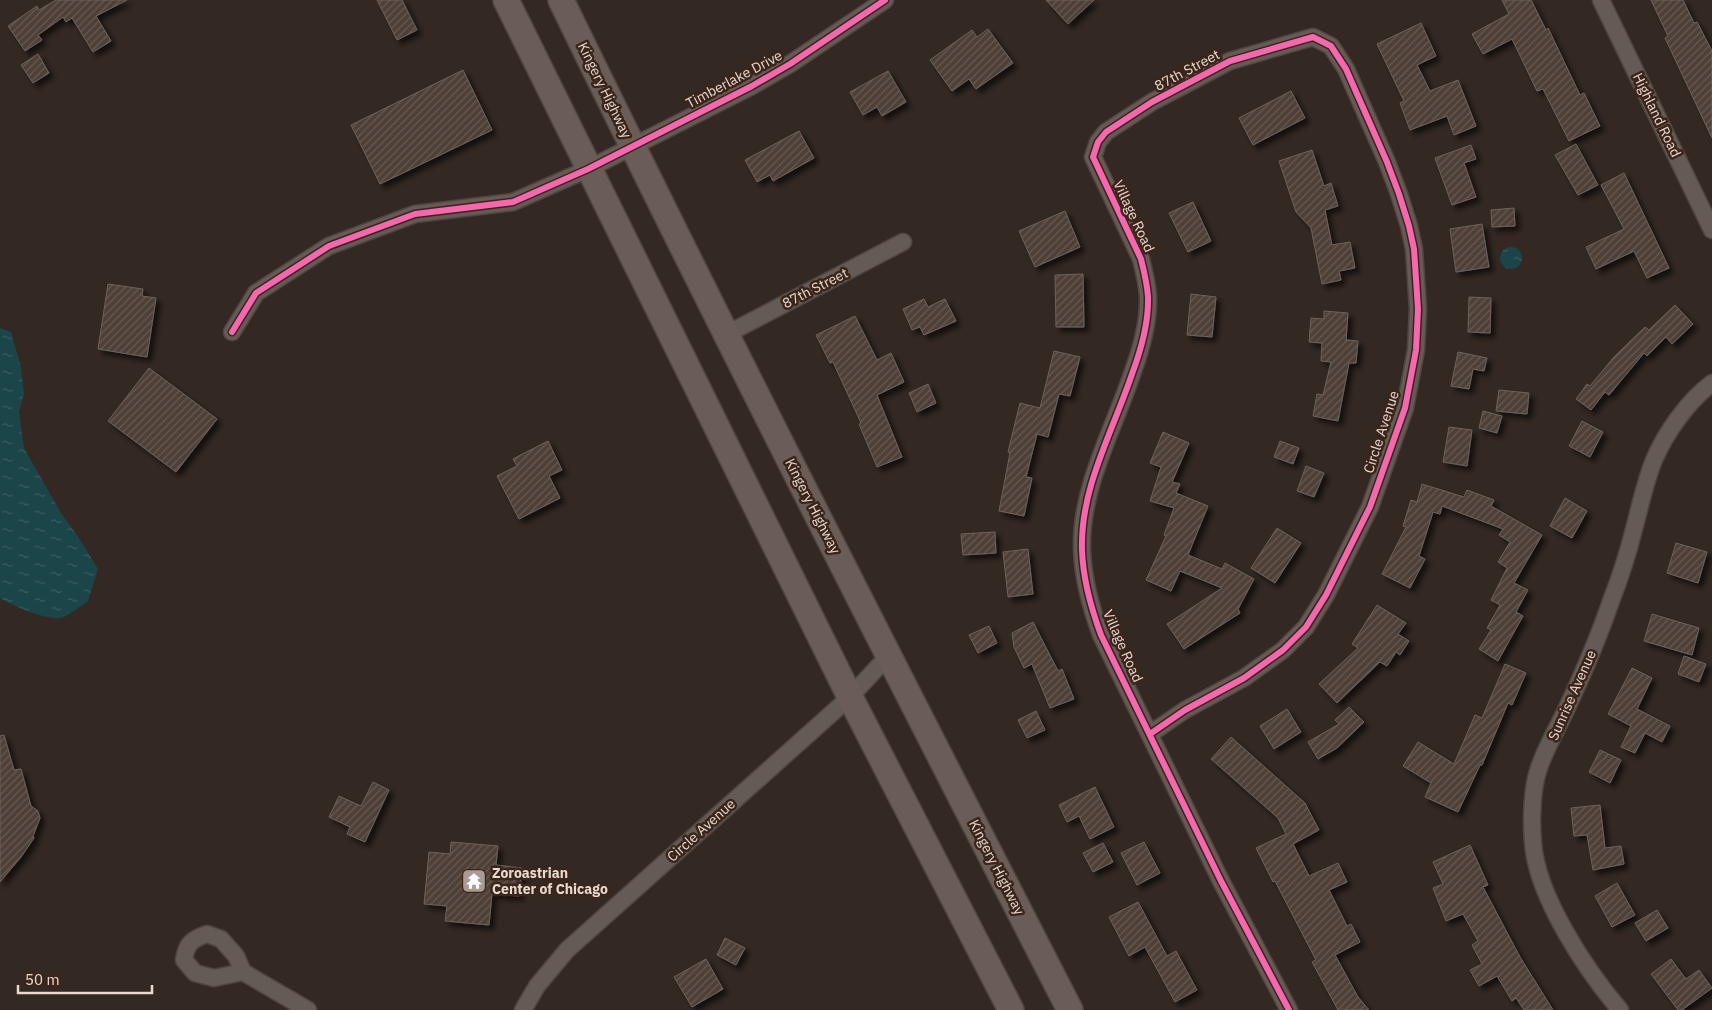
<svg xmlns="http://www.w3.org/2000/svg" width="1712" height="1010" font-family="'IBM Plex Sans',sans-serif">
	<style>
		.water { fill: url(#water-ripples) }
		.building { fill: url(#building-hatch); stroke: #6d635d; filter: url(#shadow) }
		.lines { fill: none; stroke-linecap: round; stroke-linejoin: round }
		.minor-casing { stroke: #4f453f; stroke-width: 19 }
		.primary-casing { stroke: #4f453f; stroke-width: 28 }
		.minor { stroke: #655b56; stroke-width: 16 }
		.primary { stroke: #6a5d58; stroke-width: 25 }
		.cycleway-casing { stroke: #3b251a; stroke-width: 9 }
		.cycleway { stroke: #f766af; stroke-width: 6 }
		.labels { text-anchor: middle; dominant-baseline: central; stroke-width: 5; stroke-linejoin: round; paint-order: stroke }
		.street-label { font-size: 14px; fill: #e8d9d2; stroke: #3b251a }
		.poi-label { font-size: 14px; font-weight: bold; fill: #e8d9d2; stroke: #3b251a; text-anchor: start }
	</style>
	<defs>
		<pattern id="water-ripples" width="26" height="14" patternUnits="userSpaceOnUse" patternTransform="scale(1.25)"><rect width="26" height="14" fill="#1a4549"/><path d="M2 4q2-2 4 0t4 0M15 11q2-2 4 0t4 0" fill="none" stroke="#3b5f62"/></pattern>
		<pattern id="building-hatch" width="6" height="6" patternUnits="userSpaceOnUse" patternTransform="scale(1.25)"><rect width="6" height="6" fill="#4e3f37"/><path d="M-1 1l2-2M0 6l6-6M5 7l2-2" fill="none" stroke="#685a53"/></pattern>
		<filter id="shadow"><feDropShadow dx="4.5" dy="4.5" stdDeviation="2.5" flood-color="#0009"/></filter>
	</defs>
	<rect width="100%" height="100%" fill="#332822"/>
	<g class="water">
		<circle cx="1511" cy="258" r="11"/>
		<path d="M0 328 11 332 21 367 24 394 19 412 24 448 61 513 79 538 98 569 88 601C82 605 67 617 61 618 45 620 13 606 0 598Z"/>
	</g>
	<g class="building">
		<polygon points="56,0 127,0 96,16 111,41 93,52 72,18 66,22 63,17 38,35 42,40 25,51 8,26 37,6 39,10"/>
		<polygon points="377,0 402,0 417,30 397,40"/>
		<polygon points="1046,0 1094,0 1068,24"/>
		<polygon points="1502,0 1531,0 1546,30 1548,28 1580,95 1584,93 1600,126 1569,141 1543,89 1537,91 1512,39 1483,54 1472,34 1509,14"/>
		<polygon points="1651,0 1683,0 1694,23 1697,22 1712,51 1712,138 1665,38 1668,36"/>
		<polygon points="1421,23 1436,56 1417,65 1430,91 1458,80 1476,126 1454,135 1447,116 1410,130 1400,103 1404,101 1377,44"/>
		<polygon points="988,29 1013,63 976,89 969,79 952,91 930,60 972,30 977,37"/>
		<polygon points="38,54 49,73 33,83 21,65"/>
		<polygon points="463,70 492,130 380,184 351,125"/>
		<polygon points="888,71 906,102 882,116 877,107 863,115 850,92"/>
		<polygon points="1291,91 1305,118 1253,145 1239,118"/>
		<polygon points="799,131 814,158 773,181 770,175 757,182 745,160"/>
		<polygon points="1576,144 1598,185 1578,195 1555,155"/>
		<polygon points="1471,145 1476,159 1464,163 1476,197 1452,205 1435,158"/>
		<polygon points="1312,150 1324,186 1331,183 1338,206 1325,210 1332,245 1350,242 1355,268 1339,271 1341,280 1322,284 1311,228 1296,212 1279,161"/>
		<polygon points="1624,173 1669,268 1647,278 1634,251 1596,269 1586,247 1624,229 1601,185"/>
		<polygon points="1193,202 1211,241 1188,252 1169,213"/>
		<polygon points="1514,208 1515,226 1492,227 1491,210"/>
		<polygon points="1065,211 1080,247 1035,267 1019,231"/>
		<polygon points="1482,224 1489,267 1456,272 1450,229"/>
		<polygon points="1083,274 1084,327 1056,327 1055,275"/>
		<polygon points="108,284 143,289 142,296 156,298 147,357 98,349"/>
		<polygon points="1191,294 1216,297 1212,337 1187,335"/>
		<polygon points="1469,297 1491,298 1490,333 1468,332"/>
		<polygon points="924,299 928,307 945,299 956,321 924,335 920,327 912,330 903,309"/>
		<polygon points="1675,305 1693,324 1672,344 1666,337 1647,356 1644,353 1609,395 1605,392 1591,410 1576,399 1587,384 1590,386 1614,357 1645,327 1649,330"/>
		<polygon points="1324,311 1348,313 1346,340 1358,341 1356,363 1349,363 1338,421 1313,416 1317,394 1323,395 1331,362 1321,361 1322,343 1309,342 1311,318 1324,319"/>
		<polygon points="855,316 877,360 891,353 904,382 877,395 902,457 877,467 859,424 861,423 833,362 830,363 816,335"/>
		<polygon points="1054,351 1080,357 1070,396 1059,394 1048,437 1037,434 1026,477 1032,478 1024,516 999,511 1010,453 1008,452 1020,403 1040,408"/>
		<polygon points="1458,352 1487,358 1484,371 1473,369 1469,389 1451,386"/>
		<polygon points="149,368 217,419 176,472 108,421"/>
		<polygon points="928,384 936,403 917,412 909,393"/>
		<polygon points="1499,390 1529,393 1527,414 1496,411"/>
		<polygon points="1483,411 1502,416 1497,433 1479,428"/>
		<polygon points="1582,421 1603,432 1590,457 1569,446"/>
		<polygon points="1449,427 1472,430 1467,466 1443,462"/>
		<polygon points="1163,432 1189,443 1172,482 1180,484 1176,493 1208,506 1188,555 1222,569 1225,563 1254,579 1238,609 1240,613 1184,649 1167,624 1222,588 1180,571 1171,591 1146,580 1166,536 1164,535 1174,508 1150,501 1161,467 1150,463"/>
		<polygon points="548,441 562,470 549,476 560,498 519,519 497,476 517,466 513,459"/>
		<polygon points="1280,441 1299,448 1293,464 1274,457"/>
		<polygon points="1306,466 1324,473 1314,497 1297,491"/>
		<polygon points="1422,484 1464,497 1467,490 1494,500 1491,506 1542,535 1514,583 1528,590 1516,612 1523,616 1498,661 1479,649 1491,630 1487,628 1500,605 1491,600 1507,568 1498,562 1510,542 1499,535 1503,529 1442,506 1440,514 1433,512 1419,556 1425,559 1410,588 1382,574 1406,527 1403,526 1411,500 1417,502"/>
		<polygon points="1565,498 1587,511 1572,538 1550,526"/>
		<polygon points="1277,528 1301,543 1275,583 1251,568"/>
		<polygon points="995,532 996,553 963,555 961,534"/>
		<polygon points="1676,543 1707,552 1698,583 1667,573"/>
		<polygon points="1028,549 1033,594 1008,597 1003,552"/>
		<polygon points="1377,605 1406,623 1398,634 1409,641 1400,655 1396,652 1387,666 1380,662 1337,703 1319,684 1358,648 1352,644"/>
		<polygon points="1652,614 1699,628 1692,655 1644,641"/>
		<polygon points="1033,622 1058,671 1062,669 1074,699 1050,708 1032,664 1024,668 1014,647 1012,633"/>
		<polygon points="989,626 997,643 978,653 969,635"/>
		<polygon points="1684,656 1706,664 1699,682 1678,674"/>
		<polygon points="1505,664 1526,673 1512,705 1508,703 1482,765 1480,765 1458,812 1425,797 1431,783 1403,766 1418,742 1454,764 1475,715 1482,718"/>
		<polygon points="1632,668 1652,678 1637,709 1670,726 1662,742 1645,733 1635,753 1621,747 1631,726 1608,714"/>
		<polygon points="1349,707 1364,722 1337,748 1318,759 1308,742 1339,724 1335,720"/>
		<polygon points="1287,709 1301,732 1274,749 1260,726"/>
		<polygon points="1036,711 1045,730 1027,738 1018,720"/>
		<polygon points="4,735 14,770 21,769 31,806 38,811 40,818 33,836 34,838 21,857 0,882 0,736"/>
		<polygon points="1231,737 1305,803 1319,830 1293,844 1309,876 1338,863 1347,882 1329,890 1347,926 1351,924 1360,942 1335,955 1358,997 1369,1010 1338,1010 1312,962 1316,960 1275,881 1273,882 1256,848 1286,834 1278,818 1211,759"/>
		<polygon points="1600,750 1621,760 1610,783 1589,772"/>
		<polygon points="373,782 389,790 365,842 347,834 350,827 329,817 339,796 361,806"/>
		<polygon points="1095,787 1114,827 1090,839 1079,816 1067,822 1059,805"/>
		<polygon points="1600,805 1605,848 1621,846 1624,864 1593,870 1587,835 1574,836 1571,808"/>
		<polygon points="451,842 498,846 496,865 522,868 519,896 492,894 489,925 445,921 447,906 424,904 429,852 450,854"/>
		<polygon points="1144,842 1160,873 1137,885 1121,853"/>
		<polygon points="1103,843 1113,862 1093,872 1083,853"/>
		<polygon points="1470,845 1488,885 1483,887 1520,957 1553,1010 1524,1010 1516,998 1512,1001 1497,976 1479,986 1470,970 1482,964 1472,945 1478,941 1463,914 1446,921 1433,888 1443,884 1433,862"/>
		<polygon points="1617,883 1635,915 1612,927 1595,896"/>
		<polygon points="1138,902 1167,956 1176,951 1197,990 1175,1002 1145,947 1129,956 1109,917"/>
		<polygon points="1657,910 1668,928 1646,941 1635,923"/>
		<polygon points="725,938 745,948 736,965 717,955"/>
		<polygon points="706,959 723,989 692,1007 674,977"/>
		<polygon points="1671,959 1686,979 1699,970 1712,988 1682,1010 1678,1010 1651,974"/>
	</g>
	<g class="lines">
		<defs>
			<g id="minor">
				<polyline points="1601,0 1712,230"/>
				<polyline points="232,332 256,293 329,246 415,214 513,202 588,169 752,86 790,64 885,0"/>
				<polyline points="727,334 903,242"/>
				<path d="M1150 734 1185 710 1244 678 1283 650 1306 627 1326 595 1370 507 1405 408 1416 350 1418 309 1414 249 1409 226 1399 194 1387 162 1346 69 1331 46 1313 37 1230 61 1152 102 1106 132 1098 142 1093 157 1141 259C1144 271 1147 283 1148 296 1149 323 1141 350 1132 374 1113 431 1080 488 1082 550 1083 579 1091 608 1101 635L1221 881 1289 1010"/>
				<path d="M243 972 214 978 195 973 184 960C186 944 192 939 207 934L221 939 236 956 243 972 308 1010"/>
				<polyline points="523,1010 537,986 567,950 850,697 888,656"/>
				<path d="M1620 1010C1586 970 1536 895 1533 842 1531 822 1532 789 1538 771 1544 751 1556 731 1565 712 1582 676 1598 639 1611 601 1620 578 1628 553 1634 529 1640 507 1645 482 1654 460 1666 432 1688 401 1712 383"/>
			</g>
			<g id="primary">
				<polyline points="506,0 850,697 1011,1010"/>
				<path d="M561 0C726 339 898 675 1070 1010"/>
			</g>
		</defs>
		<use href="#minor" class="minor-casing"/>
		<use href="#primary" class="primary-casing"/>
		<use href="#minor" class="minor"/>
		<use href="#primary" class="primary"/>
		<defs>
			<g id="cycleway">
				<polyline points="232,332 256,293 329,246 415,214 513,202 588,169 752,86 790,64 885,0"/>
				<path d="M1150 734 1185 710 1244 678 1283 650 1306 627 1326 595 1370 507 1405 408 1416 350 1418 309 1414 249 1409 226 1399 194 1387 162 1346 69 1331 46 1313 37 1230 61 1152 102 1106 132 1098 142 1093 157 1141 259C1144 271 1147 283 1148 296 1149 323 1141 350 1132 374 1113 431 1080 488 1082 550 1083 579 1091 608 1101 635L1221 881 1289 1010"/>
			</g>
		</defs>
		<use href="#cycleway" class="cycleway-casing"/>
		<use href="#cycleway" class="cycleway"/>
	</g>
	<defs>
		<symbol id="temple-square" viewBox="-11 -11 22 22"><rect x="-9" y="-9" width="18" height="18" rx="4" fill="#a99b94" stroke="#3b251a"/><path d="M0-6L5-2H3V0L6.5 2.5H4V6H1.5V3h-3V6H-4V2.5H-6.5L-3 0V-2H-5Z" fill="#fff"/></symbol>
	</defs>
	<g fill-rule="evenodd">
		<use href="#temple-square" x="460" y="867" width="28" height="28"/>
	</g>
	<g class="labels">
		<g class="street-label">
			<text transform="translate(1187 70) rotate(-28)">87th Street</text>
			<text transform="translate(734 79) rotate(-28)">Timberlake Drive</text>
			<text transform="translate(605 90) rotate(64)">Kingery Highway</text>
			<text transform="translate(1657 115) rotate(64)">Highland Road</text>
			<text transform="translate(1134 216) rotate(65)">Village Road</text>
			<text transform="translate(815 288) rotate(-27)">87th Street</text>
			<text transform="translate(1381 432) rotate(-72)">Circle Avenue</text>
			<text transform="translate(813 506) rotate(63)">Kingery Highway</text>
			<text transform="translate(1123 646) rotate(66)">Village Road</text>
			<text transform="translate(1572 695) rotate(-66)">Sunrise Avenue</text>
			<text transform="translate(701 830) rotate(-42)">Circle Avenue</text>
			<text transform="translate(997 867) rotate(63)">Kingery Highway</text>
		</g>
		<g class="poi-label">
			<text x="492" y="873">Zoroastrian<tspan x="492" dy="16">Center of Chicago</tspan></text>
		</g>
	</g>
	<path d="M18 985v8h134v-8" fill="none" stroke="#e8d9d2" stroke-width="2.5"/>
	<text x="25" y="985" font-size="15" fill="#e8d9d2" stroke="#3b251a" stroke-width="4" paint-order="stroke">50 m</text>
</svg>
